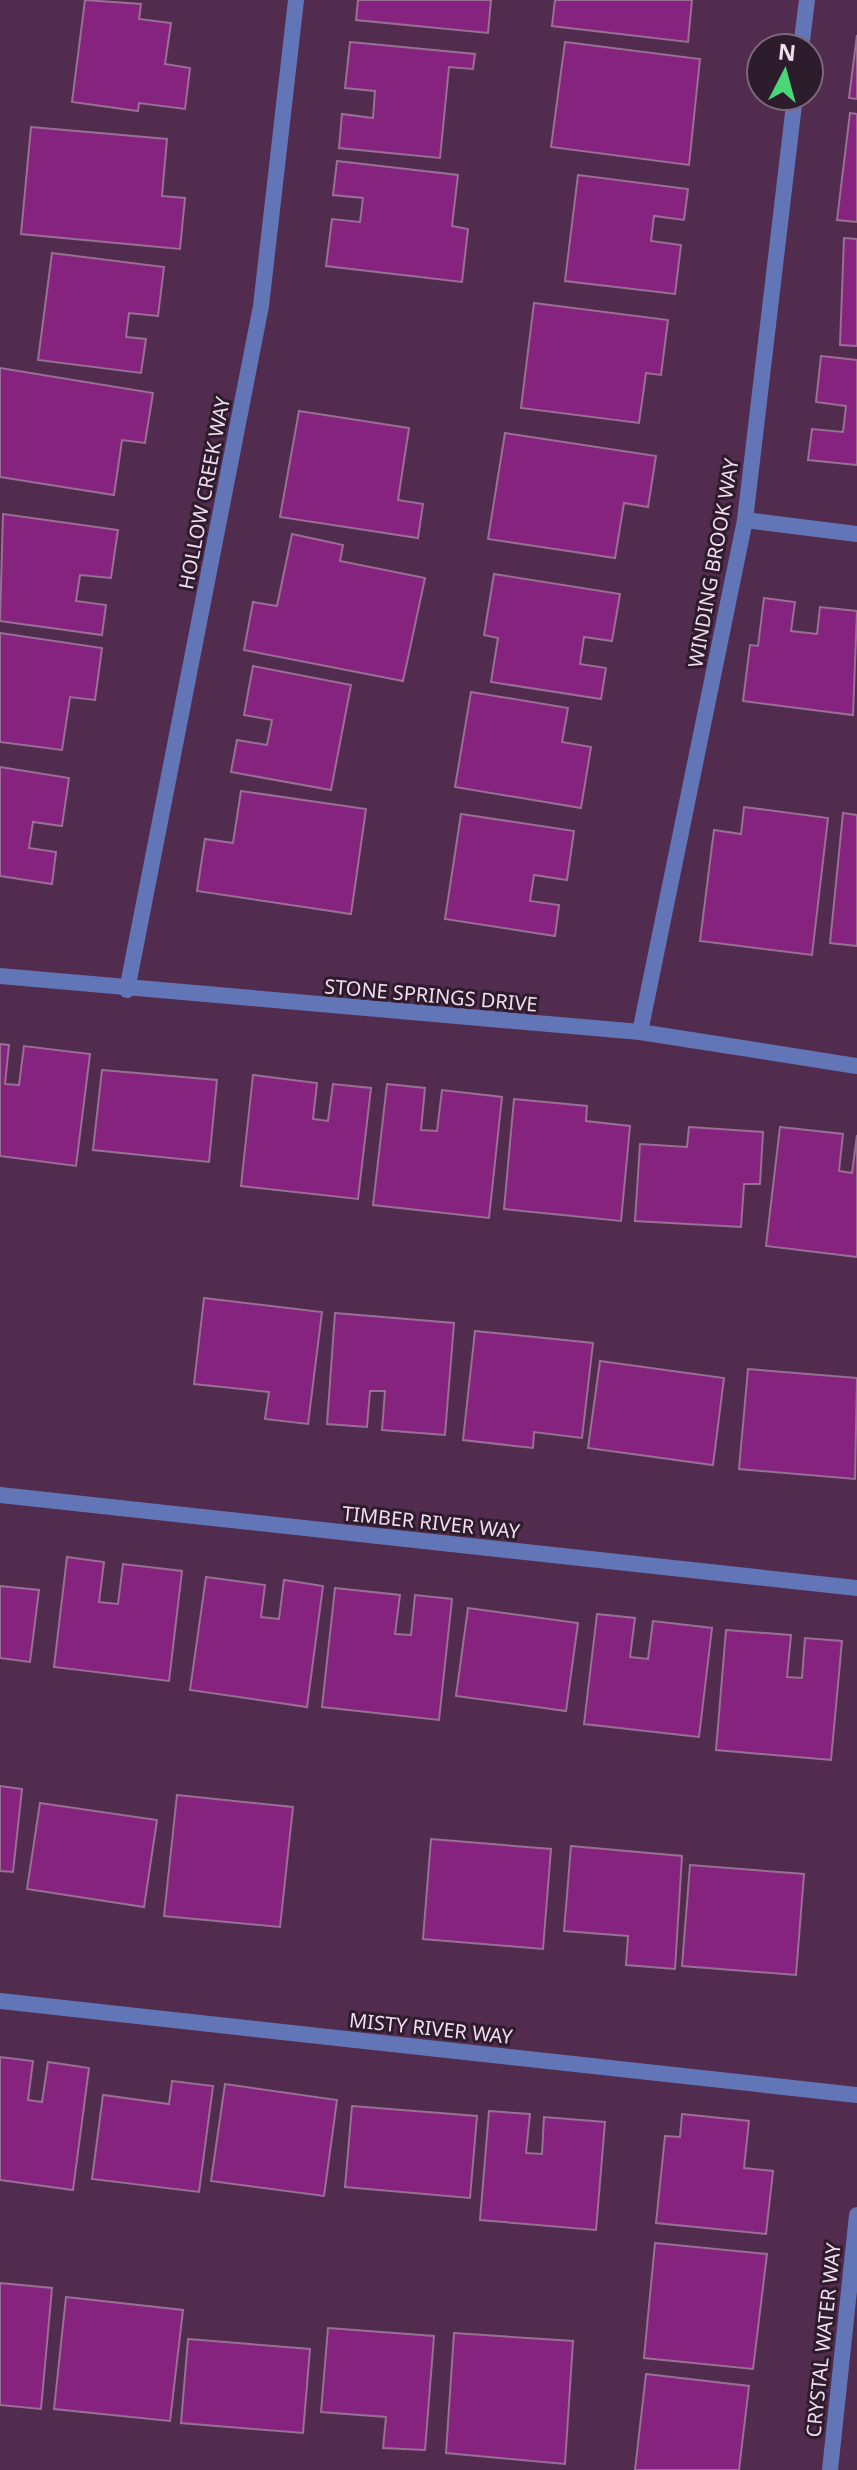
<svg xmlns="http://www.w3.org/2000/svg" width="857" height="2470" font-family="'Noto Sans',sans-serif">
	<style>
		.building { fill: #85237f; stroke: #996f94; stroke-width: 2 }
		.lines { fill: none; stroke-linecap: round; stroke-linejoin: round }
		.minor { stroke: #6275b6; stroke-width: 16 }
		.tertiary { stroke: #6275b6; stroke-width: 16 }
		.labels { text-anchor: middle; dominant-baseline: central; stroke-width: 6; stroke-linejoin: round; paint-order: stroke }
		.street-label { font-size: 20px; fill: #f3dbf0; stroke: #2d1c2c }
	</style>
	<rect width="100%" height="100%" fill="#522c4e"/>
	<g class="building">
		<polygon points="85,0 141,4 139,19 171,23 165,64 190,68 185,109 139,103 138,111 72,102"/>
		<polygon points="358,0 491,0 488,33 356,20"/>
		<polygon points="555,0 692,0 688,42 552,26"/>
		<polygon points="857,35 857,99 849,98"/>
		<polygon points="350,42 475,54 473,69 449,67 440,158 339,148 342,114 373,118 375,91 345,88"/>
		<polygon points="565,42 700,59 689,165 551,147"/>
		<polygon points="850,113 857,114 857,222 837,220"/>
		<polygon points="31,127 167,139 162,196 185,198 180,249 21,234"/>
		<polygon points="337,161 458,175 452,226 468,229 462,282 326,266 332,219 360,222 363,198 333,195"/>
		<polygon points="578,175 688,189 684,220 654,216 651,241 681,245 675,294 565,281"/>
		<polygon points="844,238 857,239 857,346 840,345"/>
		<polygon points="52,253 164,267 158,316 129,313 126,337 146,339 141,373 38,360"/>
		<polygon points="534,303 668,320 661,375 646,373 639,423 521,408"/>
		<polygon points="821,356 857,360 857,465 808,460 812,429 843,432 846,406 816,402"/>
		<polygon points="0,368 153,393 145,443 122,440 114,495 0,477"/>
		<polygon points="299,411 409,428 398,500 423,504 418,538 280,517"/>
		<polygon points="505,433 656,456 648,507 624,503 615,558 488,539"/>
		<polygon points="3,514 118,530 111,578 80,575 76,601 106,605 102,635 0,621"/>
		<polygon points="292,534 343,545 340,561 425,578 403,681 244,650 253,602 277,606"/>
		<polygon points="494,574 620,594 612,641 584,637 580,664 606,668 601,699 491,682 498,638 484,635"/>
		<polygon points="764,598 795,602 791,631 817,634 820,607 857,611 853,715 743,701 750,645 758,646"/>
		<polygon points="0,633 102,648 95,700 70,697 62,750 0,742"/>
		<polygon points="253,666 351,685 331,790 231,772 237,740 267,745 272,720 244,715"/>
		<polygon points="471,692 568,708 562,742 591,747 581,808 455,787"/>
		<polygon points="0,767 69,778 62,826 33,822 29,848 56,852 52,884 0,876"/>
		<polygon points="241,791 366,809 351,914 197,891 205,839 233,843"/>
		<polygon points="744,807 828,818 812,955 700,941 714,830 741,834"/>
		<polygon points="843,813 857,815 857,946 830,943"/>
		<polygon points="461,814 574,831 567,880 534,875 530,901 559,905 555,936 445,919"/>
		<polygon points="0,1044 9,1045 5,1084 19,1085 24,1046 90,1054 76,1166 0,1156"/>
		<polygon points="102,1070 217,1080 209,1162 93,1150"/>
		<polygon points="253,1075 317,1083 313,1119 328,1121 333,1084 371,1088 358,1199 241,1186"/>
		<polygon points="387,1084 425,1088 421,1130 437,1131 442,1090 502,1097 489,1218 373,1205"/>
		<polygon points="514,1099 587,1106 586,1121 630,1126 621,1221 504,1209"/>
		<polygon points="689,1127 763,1132 760,1184 744,1184 741,1227 635,1221 640,1144 687,1147"/>
		<polygon points="780,1127 843,1134 839,1171 852,1173 857,1135 857,1257 766,1246"/>
		<polygon points="204,1298 322,1312 308,1424 265,1419 269,1392 194,1384"/>
		<polygon points="335,1313 454,1323 445,1435 382,1430 385,1391 370,1391 367,1427 327,1424"/>
		<polygon points="475,1331 593,1343 582,1438 534,1432 533,1448 463,1440"/>
		<polygon points="600,1361 724,1378 713,1465 588,1448"/>
		<polygon points="748,1369 857,1378 855,1479 739,1469"/>
		<polygon points="67,1557 104,1562 99,1602 118,1604 123,1564 182,1571 169,1681 54,1667"/>
		<polygon points="206,1577 265,1585 261,1617 279,1619 284,1580 323,1586 307,1707 190,1690"/>
		<polygon points="0,1586 39,1590 30,1662 0,1658"/>
		<polygon points="335,1588 400,1595 395,1634 411,1635 415,1595 452,1599 439,1720 322,1707"/>
		<polygon points="468,1608 578,1623 566,1711 456,1696"/>
		<polygon points="597,1614 635,1618 630,1657 648,1659 653,1621 712,1628 699,1737 584,1724"/>
		<polygon points="726,1630 791,1635 787,1677 802,1678 805,1638 842,1641 831,1760 716,1750"/>
		<polygon points="0,1786 22,1789 13,1872 0,1871"/>
		<polygon points="177,1795 293,1807 280,1927 164,1916"/>
		<polygon points="40,1803 157,1820 144,1907 27,1889"/>
		<polygon points="431,1839 551,1849 543,1949 423,1939"/>
		<polygon points="571,1846 682,1856 675,1969 626,1965 628,1936 564,1931"/>
		<polygon points="690,1865 804,1874 796,1975 682,1966"/>
		<polygon points="0,2057 33,2061 28,2100 42,2102 48,2062 89,2068 73,2190 0,2180"/>
		<polygon points="172,2081 213,2086 199,2192 92,2179 103,2095 169,2104"/>
		<polygon points="225,2084 337,2100 324,2196 211,2181"/>
		<polygon points="352,2106 477,2116 470,2198 345,2187"/>
		<polygon points="489,2111 530,2114 526,2153 542,2154 544,2117 605,2122 596,2230 480,2220"/>
		<polygon points="682,2114 749,2121 744,2168 773,2171 766,2234 656,2223 665,2136 680,2137"/>
		<polygon points="655,2243 767,2254 753,2369 644,2358"/>
		<polygon points="0,2283 52,2288 41,2409 0,2405"/>
		<polygon points="66,2297 183,2310 170,2421 54,2409"/>
		<polygon points="328,2328 434,2336 425,2450 383,2448 386,2417 321,2412"/>
		<polygon points="454,2333 573,2341 565,2464 446,2453"/>
		<polygon points="188,2339 310,2349 303,2433 181,2423"/>
		<polygon points="646,2374 749,2386 739,2470 635,2470"/>
	</g>
	<g class="lines">
		<g class="minor">
			<polyline points="801,48 807,0"/>
			<polyline points="745,520 857,534"/>
			<polyline points="127,990 261,306 296,0"/>
			<polyline points="640,1032 745,520 795,96"/>
			<polyline points="0,1495 857,1588"/>
			<polyline points="0,2001 857,2095"/>
			<polyline points="830,2470 857,2215"/>
		</g>
		<polyline class="tertiary" points="0,976 640,1032 857,1066"/>
	</g>
	<g class="labels">
		<g class="street-label">
			<text transform="translate(204 493) rotate(-79)">HOLLOW CREEK WAY</text>
			<text transform="translate(713 563) rotate(-80)">WINDING BROOK WAY</text>
			<text transform="translate(431 995) rotate(5)">STONE SPRINGS DRIVE</text>
			<text transform="translate(431 1522) rotate(6)">TIMBER RIVER WAY</text>
			<text transform="translate(431 2028) rotate(6)">MISTY RIVER WAY</text>
			<text transform="translate(823 2340) rotate(-84)">CRYSTAL WATER WAY</text>
		</g>
	</g>
	<g transform="translate(785 72) rotate(6)"><circle r="38" fill="#2d1c2c" stroke="#7c687a" stroke-width="2"/>
	<path d="M0-6L14 30L0 20L-14 30Z" fill="#4ad778"/>
	<text y="-12" font-size="22" font-weight="bold" text-anchor="middle" fill="#f3dbf0">N</text>
	</g>
</svg>
